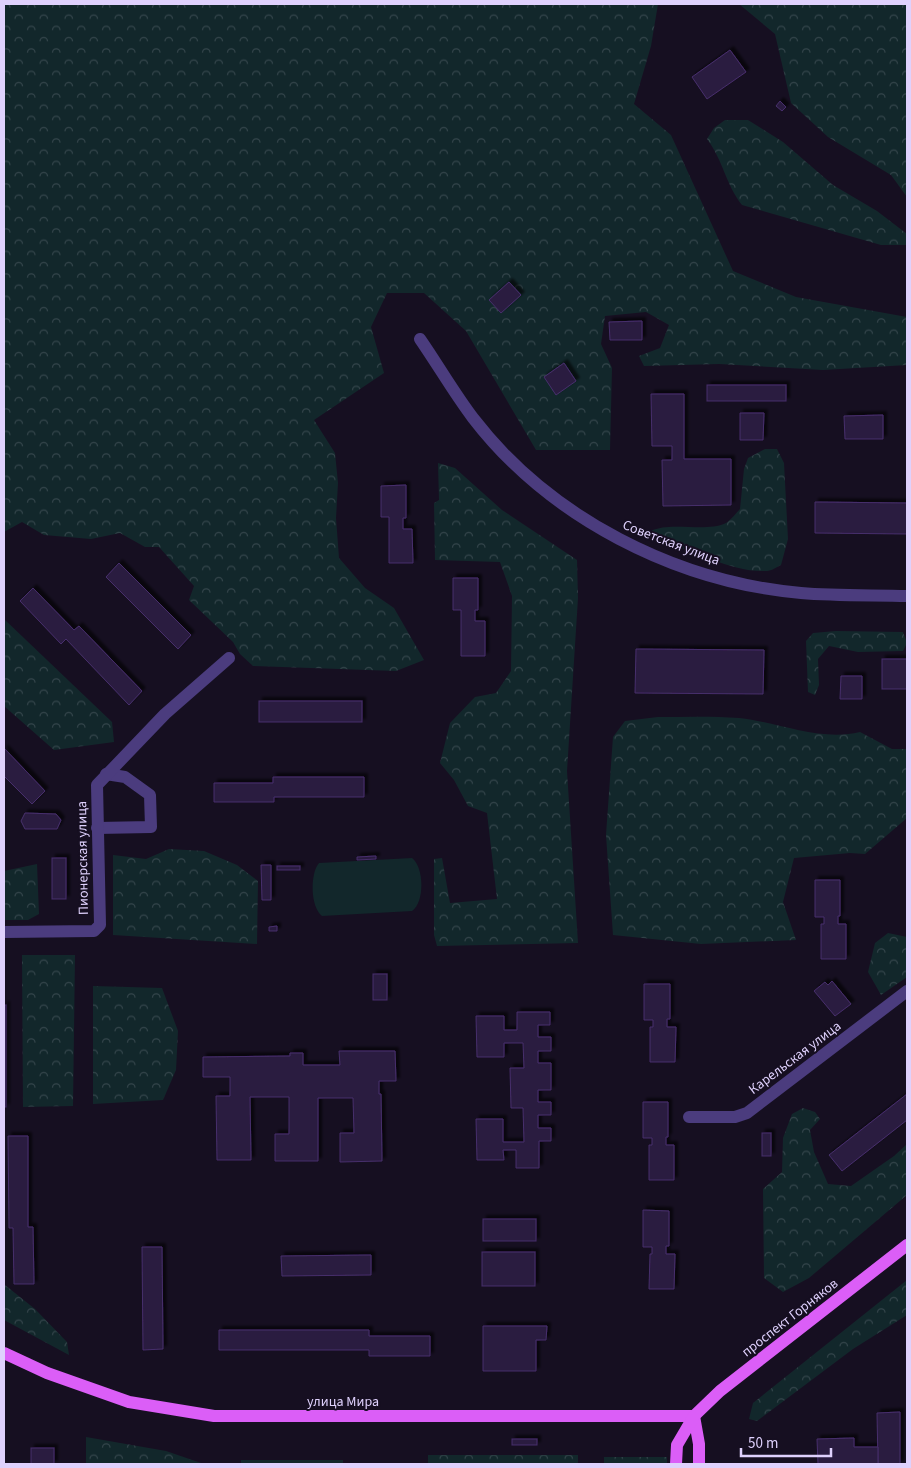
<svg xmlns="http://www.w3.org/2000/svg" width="911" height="1468" font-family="'Source Sans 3',sans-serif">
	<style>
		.forest { fill: url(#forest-crowns) }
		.pitch { fill: #12272b }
		.building { fill: #2b1c41; stroke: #472f6c; filter: url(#shadow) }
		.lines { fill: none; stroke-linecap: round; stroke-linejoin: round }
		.minor { stroke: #4b3c7e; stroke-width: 12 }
		.major { stroke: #db5ef7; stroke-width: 12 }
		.labels { text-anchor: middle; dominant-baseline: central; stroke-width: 4; stroke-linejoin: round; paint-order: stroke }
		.street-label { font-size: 14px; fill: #dfd1fd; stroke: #160f21 }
	</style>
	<defs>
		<pattern id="forest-crowns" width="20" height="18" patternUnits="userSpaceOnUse" patternTransform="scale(1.25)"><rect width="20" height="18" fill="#12272b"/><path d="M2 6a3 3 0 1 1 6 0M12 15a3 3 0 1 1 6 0" fill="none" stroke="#34454b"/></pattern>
		<filter id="shadow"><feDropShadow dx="3.5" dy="-3.5" stdDeviation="1" flood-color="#0009"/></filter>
	</defs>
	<rect width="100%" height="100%" fill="#160f21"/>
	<g class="forest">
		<polygon points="4,4 658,4 651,46 634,104 671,135 733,271 796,297 907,317 907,365 823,370 719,364 644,366 639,356 660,348 669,325 646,312 605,316 601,344 612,368 610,450 536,450 466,331 424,293 387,293 371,327 384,373 314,420 335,453 338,483 336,518 339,558 365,588 394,608 424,660 396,671 253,666 240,654 233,642 189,600 194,586 159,547 145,547 120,533 91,539 44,535 22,522 4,532"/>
		<polygon points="739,4 907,4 907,197 891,175 828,137 791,103 775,34"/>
		<path d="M725 120H748L783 142 833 185 877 211 907 234V245H881L742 205C725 183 724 162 707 139L714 128Z"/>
		<path d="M765 449H777L784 463 788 539 781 565C777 567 771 571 767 571 731 573 694 549 660 542L651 531C671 521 705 533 726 523 731 520 736 513 740 509L744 469 748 458Z"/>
		<polygon points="438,463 455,468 502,510 577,560 578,598 567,771 578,943 437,946 434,935 434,859 442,858 450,903 497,899 487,813 468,806 454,780 440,763 450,723 475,697 496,693 511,671 512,596 500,562 435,560 434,503 439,500"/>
		<polygon points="4,619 112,722 114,742 54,750 4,706"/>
		<polygon points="836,631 903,632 907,643 903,651 858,652 829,646 818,659 819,685 815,695 808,692 806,641 813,633"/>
		<path d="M658 717C685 717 712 716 739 718 778 722 820 742 860 732L892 749H907V818L865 854 850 853 794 858 783 902 796 940 701 944 613 935 606 835 613 737 625 721Z"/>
		<polygon points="169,849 204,851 237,865 258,881 257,944 113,935 113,855 146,859"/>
		<polygon points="37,864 39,914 28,920 4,920 4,871"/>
		<polygon points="888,933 907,937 907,977 881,995 868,972 875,943"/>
		<polygon points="22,955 75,955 73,1106 23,1107"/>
		<polygon points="93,986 162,988 178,1031 176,1070 163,1100 93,1104"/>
		<polygon points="803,1108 815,1112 820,1119 810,1130 814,1152 828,1184 851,1186 894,1156 907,1144 907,1195 809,1278 783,1292 764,1278 763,1189 782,1172 783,1138 792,1114"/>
		<polygon points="4,1244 5,1285 35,1309 67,1342 69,1355 4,1320"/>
		<polygon points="907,1280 907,1315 853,1349 757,1421 749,1419 753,1403"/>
		<polygon points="86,1437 166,1451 204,1464 86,1464"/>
		<rect x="428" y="1455" width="150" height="9"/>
		<rect x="604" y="1457" width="63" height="7"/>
		<rect x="241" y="1460" width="102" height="4"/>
	</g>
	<path class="pitch" d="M412 858C424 867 425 902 412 911L322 916C310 907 310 873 319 863Z"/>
	<g class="building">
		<polygon points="730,50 746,72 707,99 692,77"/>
		<polygon points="780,101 786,107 782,111 776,106"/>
		<polygon points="509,282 521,295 501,313 489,300"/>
		<polygon points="642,321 642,340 610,340 609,322"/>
		<polygon points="564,363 576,381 556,395 544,377"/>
		<rect x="707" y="385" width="79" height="16"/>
		<polygon points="651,394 684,394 684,459 731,459 731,505 663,506 662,460 672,460 672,446 652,446"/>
		<polygon points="740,413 764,413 763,440 740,440"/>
		<polygon points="883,415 883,439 845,439 844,416"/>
		<polygon points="406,485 406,518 403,518 403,529 412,529 413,563 389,563 389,517 381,517 381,486"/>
		<polygon points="815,502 907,503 907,534 815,533"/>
		<polygon points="119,563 191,635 178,649 106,577"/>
		<polygon points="453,578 478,578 478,610 475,610 475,621 485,621 485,656 461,656 461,610 453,610"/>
		<polygon points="33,588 74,630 79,626 142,691 129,705 66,639 61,644 20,601"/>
		<polygon points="636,649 764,650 763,694 635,693"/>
		<rect x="882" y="659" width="25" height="30"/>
		<polygon points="841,676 862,676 862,699 840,699"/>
		<rect x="259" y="701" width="103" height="21"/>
		<polygon points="4,748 45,791 32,804 4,776"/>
		<polygon points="273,777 364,777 364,797 274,797 274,802 214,802 214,783 273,783"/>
		<polygon points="25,813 56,814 61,820 57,829 25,829 21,821"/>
		<polygon points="376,856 376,859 357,860 357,857"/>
		<rect x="52" y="858" width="14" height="41"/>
		<polygon points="261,865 271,865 271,900 262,900"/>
		<rect x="277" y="866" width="23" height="4"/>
		<polygon points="815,880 840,880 840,916 838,916 838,924 846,924 846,959 821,959 821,924 824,924 824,917 815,917"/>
		<polygon points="277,926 277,931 269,931 269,927"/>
		<rect x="373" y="974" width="14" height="26"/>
		<polygon points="832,981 851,1004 835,1016 814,991 825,982 828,985"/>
		<polygon points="644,984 670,984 670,1019 667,1019 667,1027 676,1027 675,1062 650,1062 650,1027 653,1027 653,1020 644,1020"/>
		<rect x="4" y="1005" width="2" height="102"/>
		<polygon points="517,1012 550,1012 550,1025 538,1025 538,1037 551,1037 551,1051 538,1051 538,1063 551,1063 551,1090 538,1090 538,1102 551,1102 551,1115 538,1115 538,1128 551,1128 551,1141 539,1141 539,1168 516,1168 516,1150 503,1150 504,1160 477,1160 476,1119 503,1119 503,1142 524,1142 523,1108 511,1108 510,1068 524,1068 523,1043 504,1043 504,1057 477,1057 476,1016 504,1016 504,1030 517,1030"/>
		<polygon points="339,1051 395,1051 396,1081 379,1081 379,1094 381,1094 382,1161 340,1162 340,1133 354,1133 353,1098 318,1098 318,1161 275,1161 275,1134 289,1134 289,1097 250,1097 251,1160 217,1160 216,1096 230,1096 230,1077 203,1077 203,1057 290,1056 290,1053 303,1053 303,1065 340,1065"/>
		<polygon points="907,1094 907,1120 842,1171 829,1155"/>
		<polygon points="643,1102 668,1102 668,1137 666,1137 666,1145 674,1145 674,1180 649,1180 649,1145 652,1145 652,1138 643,1138"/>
		<rect x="762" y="1133" width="9" height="23"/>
		<polygon points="8,1136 28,1136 28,1227 33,1227 34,1284 14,1284 13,1228 9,1228"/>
		<polygon points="643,1210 669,1211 669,1246 666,1246 666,1254 675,1254 674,1289 649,1289 650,1254 652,1254 652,1247 643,1247"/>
		<rect x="483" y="1219" width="53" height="22"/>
		<polygon points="142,1247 162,1247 163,1349 143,1350"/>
		<rect x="482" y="1252" width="53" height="34"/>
		<polygon points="371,1255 371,1275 282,1276 281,1256"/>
		<polygon points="483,1326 547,1326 546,1340 536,1340 536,1371 483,1371"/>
		<polygon points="219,1330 369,1330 369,1336 430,1336 430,1356 369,1356 369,1350 219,1350"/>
		<polygon points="900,1412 900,1464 878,1464 877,1413"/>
		<polygon points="854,1438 854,1447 878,1447 878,1464 818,1464 817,1439"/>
		<rect x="512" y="1439" width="25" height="6"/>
		<rect x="31" y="1448" width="23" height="16"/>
	</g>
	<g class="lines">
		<g class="minor">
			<path d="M420 339C438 365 454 393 473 418 550 518 676 582 801 593 836 596 872 595 907 596"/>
			<polyline points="97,828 151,827 150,795 125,777 106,774"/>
			<polyline points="4,932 94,931 100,925 97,785 165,714 229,658"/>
			<polyline points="689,1117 735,1117 747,1113 907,991"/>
		</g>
		<g class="major">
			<polyline points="4,1353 47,1373 129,1402 214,1416 694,1416"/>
			<polyline points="694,1416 699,1444 699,1464"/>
			<polyline points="676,1464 677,1445 694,1416 720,1391 907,1245"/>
		</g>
	</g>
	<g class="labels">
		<g class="street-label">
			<text transform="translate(671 543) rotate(21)">Советская улица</text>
			<text transform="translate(83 858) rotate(-91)">Пионерская улица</text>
			<text transform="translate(795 1058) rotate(-37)">Карельская улица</text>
			<text transform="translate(790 1318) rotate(-38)">проспект Горняков</text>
			<text x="343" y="1402">улица Мира</text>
		</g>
	</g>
	<rect width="911" height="1468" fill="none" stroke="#dfd1fd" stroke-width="10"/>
	<path d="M741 1448v8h90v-8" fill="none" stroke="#dfd1fd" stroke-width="2.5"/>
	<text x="748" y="1448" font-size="15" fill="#dfd1fd" stroke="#160f21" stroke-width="4" paint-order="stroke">50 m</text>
</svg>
